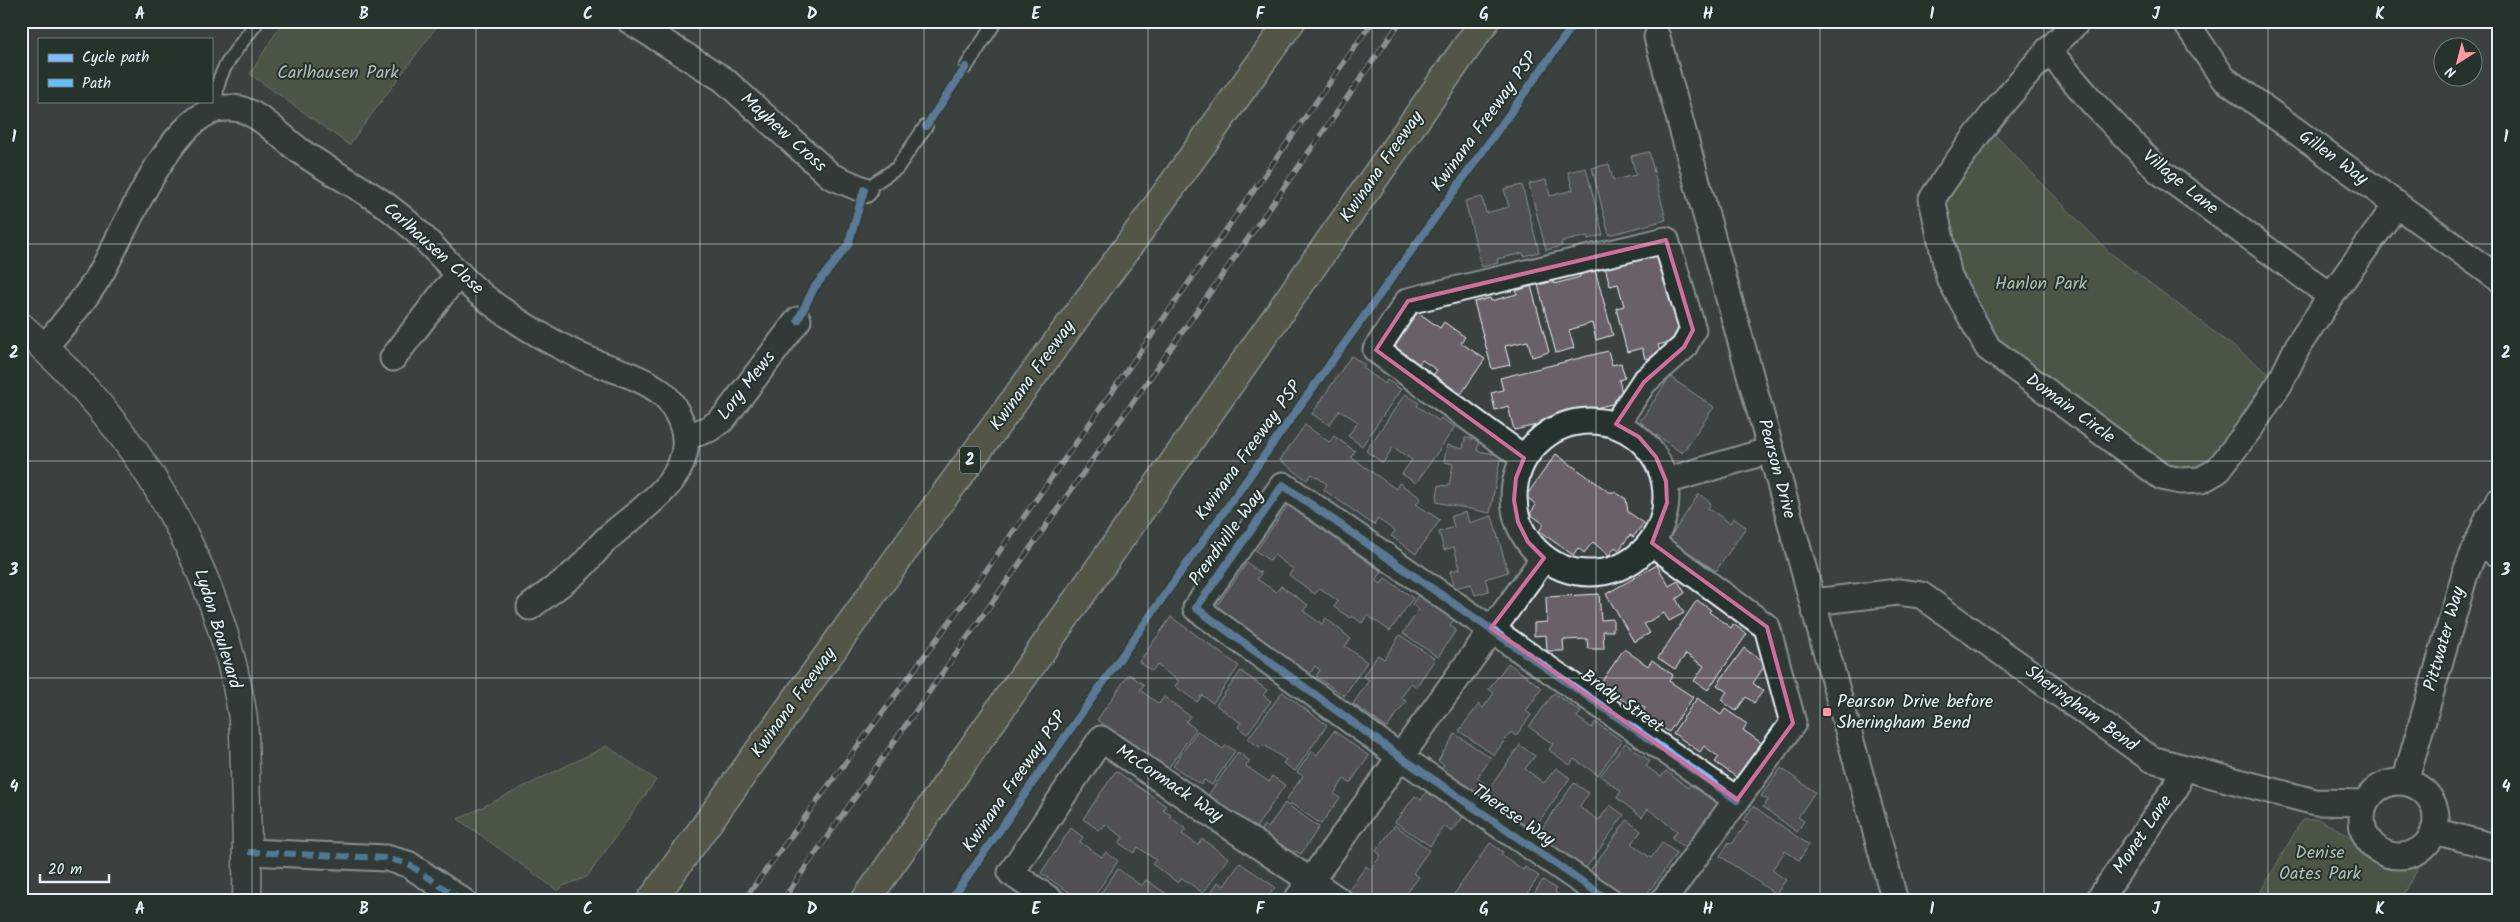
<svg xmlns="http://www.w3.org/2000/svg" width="2520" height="922" font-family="Kalam,sans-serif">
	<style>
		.green { fill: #5d6e51; stroke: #a2b0a4 }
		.building { fill: #6b6167; stroke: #e8f1f8 }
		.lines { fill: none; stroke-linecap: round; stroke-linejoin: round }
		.lane-casing { stroke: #e8f1f8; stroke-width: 16 }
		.street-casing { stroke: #e8f1f8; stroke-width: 29 }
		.secondary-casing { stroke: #e8f1f8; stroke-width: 31 }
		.highway-casing { stroke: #e8f1f8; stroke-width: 31 }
		.lane { stroke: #26332d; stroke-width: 12 }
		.street { stroke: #26332d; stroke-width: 25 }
		.secondary { stroke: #26332d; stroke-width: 28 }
		.highway { stroke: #716f52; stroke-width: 28 }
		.rail-casing { stroke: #e8f1f8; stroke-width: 5.5 }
		.rail { stroke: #26332d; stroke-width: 4; stroke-dasharray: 11; stroke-linecap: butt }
		.quiet { stroke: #66bdfb; stroke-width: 6; stroke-dasharray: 12 6; stroke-linecap: butt }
		.cycleway-casing { stroke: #26332d; stroke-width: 11 }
		.cycleway { stroke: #80bcff; stroke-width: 8 }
		.marked { fill: none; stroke: #d16f9a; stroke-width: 4; stroke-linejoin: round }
		.grid { fill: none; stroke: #e8f1f8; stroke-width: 1; stroke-opacity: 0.55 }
		.poi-dot { fill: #ff9aa2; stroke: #26332d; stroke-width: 2 }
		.labels { text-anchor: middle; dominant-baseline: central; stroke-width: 4; stroke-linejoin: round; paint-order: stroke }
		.shield { fill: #26332d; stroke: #aeb8bb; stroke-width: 1 }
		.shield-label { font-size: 16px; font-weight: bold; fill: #e8f1f8 }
		.park-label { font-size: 18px; fill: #b0bdb5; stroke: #26332d }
		.street-label { font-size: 18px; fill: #e8f1f8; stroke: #26332d }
		.poi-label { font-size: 18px; fill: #e8f1f8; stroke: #26332d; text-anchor: start }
		.neatline { fill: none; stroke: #e8f1f8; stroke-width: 2 }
		.grid-label { font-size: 16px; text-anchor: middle; font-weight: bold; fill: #e8f1f8 }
	</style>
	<rect width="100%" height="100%" fill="#3b413e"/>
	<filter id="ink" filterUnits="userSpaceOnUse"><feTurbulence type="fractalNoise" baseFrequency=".02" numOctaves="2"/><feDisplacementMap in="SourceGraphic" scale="10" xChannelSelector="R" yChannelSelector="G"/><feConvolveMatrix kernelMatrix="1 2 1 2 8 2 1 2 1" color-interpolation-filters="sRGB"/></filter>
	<g filter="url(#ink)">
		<g class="green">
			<polygon points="283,21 441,21 349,145 250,74"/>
			<polygon points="1994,134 2108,251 2272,376 2215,458 2192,471 2168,468 2007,351 1972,309 1946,225 1946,207 1950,191"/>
			<polygon points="607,746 656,780 587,877 563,886 558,891 458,819"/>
			<polygon points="2318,819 2350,836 2370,855 2381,862 2399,866 2421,863 2400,901 2255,901 2302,820"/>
		</g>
		<g class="building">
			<polygon points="1649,152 1666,220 1609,235 1592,168 1609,164 1613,180 1636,175 1631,156"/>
			<polygon points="1586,168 1603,235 1588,239 1587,236 1561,242 1562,246 1546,250 1529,184 1546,180 1550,196 1573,190 1568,172"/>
			<polygon points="1522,185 1539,252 1524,256 1523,253 1497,259 1498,263 1482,267 1465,201 1482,197 1486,213 1509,207 1504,189"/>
			<polygon points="1659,253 1682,339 1658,345 1661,355 1645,359 1642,348 1627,352 1616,308 1624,306 1618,284 1610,286 1605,267"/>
			<polygon points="1595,270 1613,335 1596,340 1592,323 1569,330 1574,348 1556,353 1538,285 1554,281 1554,284 1580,277 1580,274"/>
			<polygon points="1531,286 1549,352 1532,357 1528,341 1505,346 1510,365 1492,369 1474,302 1490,298 1491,301 1517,294 1516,291"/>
			<polygon points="1416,311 1440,328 1444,322 1465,337 1461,343 1485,359 1461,394 1433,375 1437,370 1422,360 1418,365 1392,346"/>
			<polygon points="1608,351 1612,365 1621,363 1625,378 1619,380 1624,401 1587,410 1587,413 1559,417 1560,420 1514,430 1508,406 1495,410 1491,393 1503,390 1500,378"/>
			<polygon points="1351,356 1365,365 1363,368 1385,384 1387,380 1401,389 1362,446 1348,436 1358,422 1340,410 1329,425 1312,414"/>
			<polygon points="1670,377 1714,407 1682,453 1639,423"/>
			<polygon points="1405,394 1419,403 1417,406 1439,421 1441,418 1455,427 1416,483 1402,474 1412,460 1393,447 1383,463 1366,451"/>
			<polygon points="1305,425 1329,442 1334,436 1355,451 1351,457 1396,489 1399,483 1421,498 1416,504 1440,520 1416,554 1391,536 1395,531 1378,519 1374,525 1324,490 1327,484 1312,474 1307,480 1280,460"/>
			<polygon points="1465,438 1479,440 1477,451 1501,455 1490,513 1436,502 1439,485 1449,486 1453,464 1444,462 1447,445 1463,449"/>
			<polygon points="1556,454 1609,492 1615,492 1626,499 1628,512 1644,523 1633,537 1630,535 1619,550 1615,547 1609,556 1593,542 1584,553 1578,548 1573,555 1539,531 1544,524 1530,514 1536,505 1526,496"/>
			<polygon points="1699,494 1711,503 1708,508 1730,523 1733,518 1746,527 1716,571 1669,539"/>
			<polygon points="1288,505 1382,572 1376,580 1381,584 1385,578 1413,598 1390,631 1367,615 1362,623 1352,616 1350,618 1334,607 1338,601 1320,588 1315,594 1289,575 1293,569 1274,555 1270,561 1256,551"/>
			<polygon points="1466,512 1469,523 1492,516 1508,572 1485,579 1489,591 1475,595 1471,584 1455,588 1450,571 1460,569 1454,547 1444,550 1439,532 1454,527 1451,516"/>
			<polygon points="1247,563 1261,573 1257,579 1276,592 1281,586 1308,605 1303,611 1322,624 1326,618 1351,639 1345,646 1367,662 1344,696 1316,676 1320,670 1315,666 1309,675 1215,608"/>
			<polygon points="1657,565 1669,586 1678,581 1685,593 1676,599 1684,613 1669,621 1664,613 1644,624 1650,633 1634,642 1606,594"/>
			<polygon points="1420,592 1456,617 1450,625 1456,630 1438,657 1403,633 1419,610 1412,604"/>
			<polygon points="1599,594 1601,620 1613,619 1613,631 1603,631 1604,649 1588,649 1587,639 1563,640 1564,651 1547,651 1546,635 1534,636 1534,623 1547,622 1546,597"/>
			<polygon points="1697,600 1711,610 1709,612 1731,628 1733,624 1747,634 1708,690 1694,681 1704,666 1686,654 1675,669 1658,658"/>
			<polygon points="1171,617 1239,666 1213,703 1202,695 1197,702 1175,686 1179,681 1157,665 1152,671 1139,662"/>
			<polygon points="1400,635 1435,659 1416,687 1411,683 1401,698 1406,701 1387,728 1353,704 1369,680 1363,676 1378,655 1384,659"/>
			<polygon points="1744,648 1766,664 1753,683 1763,691 1754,703 1746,697 1736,711 1721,700 1727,692 1717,685"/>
			<polygon points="1624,649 1648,666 1652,660 1673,675 1669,681 1693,697 1669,732 1642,713 1645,708 1630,697 1627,703 1600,684"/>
			<polygon points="1508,663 1542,688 1526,711 1531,715 1516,736 1511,732 1494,755 1459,731 1479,704 1483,708 1494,693 1489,689"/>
			<polygon points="1241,671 1267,690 1263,695 1271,701 1247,734 1238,727 1241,723 1216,705"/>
			<polygon points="1129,674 1144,685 1140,690 1159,704 1164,697 1190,716 1186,722 1196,729 1167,770 1097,720"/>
			<polygon points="1282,692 1327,725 1295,771 1283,763 1286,760 1264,745 1261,748 1248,739"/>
			<polygon points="1554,693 1581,712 1577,717 1592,728 1595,722 1622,741 1598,775 1574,759 1570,765 1549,750 1553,744 1529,727"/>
			<polygon points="1697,698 1721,715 1725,709 1747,724 1743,730 1766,746 1742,781 1715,762 1719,757 1704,746 1700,752 1673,733"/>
			<polygon points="1197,731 1223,749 1226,745 1235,751 1212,785 1204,780 1201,785 1173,766"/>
			<polygon points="1334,731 1369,756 1350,783 1344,779 1334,794 1340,798 1321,824 1286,800 1303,776 1297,772 1312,751 1317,755"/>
			<polygon points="1455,734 1491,758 1477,778 1485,784 1474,799 1438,774 1444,765 1438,761"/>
			<polygon points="1625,743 1650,761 1646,766 1661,777 1666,771 1688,788 1691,784 1718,803 1685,848 1672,838 1677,831 1648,809 1642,817 1617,798 1621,791 1600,776"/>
			<polygon points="1520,745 1535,756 1525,769 1544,783 1556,768 1570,778 1529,835 1516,825 1518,822 1496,806 1494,810 1481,800"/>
			<polygon points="1238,752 1250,761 1246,766 1269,782 1272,776 1285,785 1255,829 1207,797"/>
			<polygon points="1781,768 1815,792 1798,817 1804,821 1797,832 1763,807 1768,800 1761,796"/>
			<polygon points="1116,771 1166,806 1163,810 1171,815 1170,817 1186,829 1182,834 1198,845 1202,839 1228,858 1203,893 1182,878 1178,883 1152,864 1156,860 1138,847 1134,853 1119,843 1123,837 1105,824 1100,831 1083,819"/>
			<polygon points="1574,783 1589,793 1579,807 1599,820 1610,805 1624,815 1583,872 1572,860 1550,844 1548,847 1535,838"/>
			<polygon points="1427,791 1463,817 1452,832 1444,826 1430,846 1395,822 1415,796 1421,800"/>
			<polygon points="1285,803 1319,827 1301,854 1295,851 1290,858 1257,835 1264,825 1268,828"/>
			<polygon points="1753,806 1809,845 1799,860 1785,851 1772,870 1786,880 1776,894 1720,856 1729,842 1732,844 1748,822 1744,820"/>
			<polygon points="1627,820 1641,831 1632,844 1651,858 1662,843 1677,853 1642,901 1624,901 1625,897 1603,882 1587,875"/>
			<polygon points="1395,825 1429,850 1413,873 1419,877 1403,898 1398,894 1393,901 1358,901 1347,893 1366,866 1371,870 1381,855 1376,851"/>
			<polygon points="1071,828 1083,837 1080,842 1102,857 1106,852 1118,861 1091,901 1082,901 1041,873"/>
			<polygon points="1490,843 1503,852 1501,854 1523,870 1525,867 1539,876 1522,901 1485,901 1478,896 1475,901 1450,900"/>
			<polygon points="1240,863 1275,887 1265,901 1205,901 1218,882 1224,886"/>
			<polygon points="1118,869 1141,886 1146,880 1167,894 1163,901 1095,901"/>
			<polygon points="1543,880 1556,889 1555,892 1567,901 1529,901"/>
			<polygon points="1417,893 1428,901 1411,901"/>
		</g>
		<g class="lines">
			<defs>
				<g id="lane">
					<polyline points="966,67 996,21"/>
					<path d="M218 109C209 76 240 46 258 21"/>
					<polyline points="864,190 897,168 926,126"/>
				</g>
				<g id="street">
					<polyline points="630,21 723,79 831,176 864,190"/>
					<path d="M2078 21C2023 74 1974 135 1932 199L1949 277 1988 348 2162 477 2181 481 2201 480 2217 471 2251 427 2280 383 2299 344 2331 296 2397 204"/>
					<polyline points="2185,21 2223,78 2499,279"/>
					<polyline points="1657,37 1895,901"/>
					<polyline points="2048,50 2093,103 2159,171 2331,296"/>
					<path d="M45 347C65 322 86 299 102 271 126 228 168 122 217 109 223 108 234 108 240 109 263 116 281 137 300 151 334 175 372 192 403 219 432 243 455 274 484 297 513 320 546 340 580 356 607 369 638 374 662 393 672 401 684 423 685 437 690 481 638 511 610 536 598 546 590 559 579 569 564 583 546 594 530 607"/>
					<polyline points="393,358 446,289 460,275"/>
					<circle cx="1590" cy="497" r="76"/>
					<polyline points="685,437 709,429 723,419 798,320"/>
					<polyline points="1524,458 1376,350 1408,301 1666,240 1693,330 1684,347 1644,382 1616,424"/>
					<polyline points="1666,481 1771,450"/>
					<polyline points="1652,543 1767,627 1793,723 1663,901"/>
					<polyline points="2477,543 2499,554"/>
					<polyline points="1813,602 1898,592 1921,595 2151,759 2315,802 2365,803"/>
					<polyline points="2405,782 2465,574 2489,516 2499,501"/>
					<circle cx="2399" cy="819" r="37"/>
					<polyline points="2434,831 2499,848"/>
					<polyline points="248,852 386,858 408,864 463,901"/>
					<polyline points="1052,901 1011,873 1101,739 1340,901"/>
					<polyline points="1296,901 1544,558"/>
					<polyline points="1610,901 1399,756 1196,608 1283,485 1737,800"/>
					<polyline points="2098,901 2176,787 2181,767"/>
				</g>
				<path id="secondary" d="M21 327C136 425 217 563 242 712 245 730 244 750 245 769 246 813 248 857 247 901"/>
				<g id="highway">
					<polyline points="651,901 899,557 1129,245 1291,21"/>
					<polyline points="865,901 1485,21"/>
				</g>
			</defs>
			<use href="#lane" class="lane-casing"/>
			<use href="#street" class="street-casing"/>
			<use href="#secondary" class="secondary-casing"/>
			<use href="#highway" class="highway-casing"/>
			<use href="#lane" class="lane"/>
			<use href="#street" class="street"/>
			<use href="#secondary" class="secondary"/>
			<use href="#highway" class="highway"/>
			<defs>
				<g id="rail">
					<polyline points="743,901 954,616 1373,21"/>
					<polyline points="782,901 1401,21"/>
				</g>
			</defs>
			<use href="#rail" class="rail-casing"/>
			<use href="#rail" class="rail"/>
			<polyline class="quiet" points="248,852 386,858 408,864 463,901"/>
			<defs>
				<g id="cycleway">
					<polyline points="926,126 966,67"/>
					<polyline points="798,320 814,288 848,245 864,190"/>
					<polyline points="950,901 1175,580 1576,21"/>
					<polyline points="1610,901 1399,756 1196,608 1283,485 1737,800"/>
				</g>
			</defs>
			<use href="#cycleway" class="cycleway-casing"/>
			<use href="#cycleway" class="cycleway"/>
		</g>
	</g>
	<path d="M0 0H2520V922H0ZM1666 240 1693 330 1684 347 1644 382 1616 424 1639 437 1656 457 1666 481 1667 503 1652 543 1767 627 1793 723 1737 800 1491 628 1544 558 1528 542 1518 522 1514 500 1516 478 1524 458 1376 350 1408 301Z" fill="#3b413e" fill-opacity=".55" fill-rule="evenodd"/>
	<path class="marked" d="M1666 240 1693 330 1684 347 1644 382 1616 424 1639 437 1656 457 1666 481 1667 503 1652 543 1767 627 1793 723 1737 800 1491 628 1544 558 1528 542 1518 522 1514 500 1516 478 1524 458 1376 350 1408 301Z"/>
	<path class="grid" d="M252 21V901M476 21V901M700 21V901M924 21V901M1148 21V901M1372 21V901M1596 21V901M1820 21V901M2044 21V901M2268 21V901M21 244H2499M21 461H2499M21 678H2499"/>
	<rect class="poi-dot" x="1822" y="707" width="10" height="10" rx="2.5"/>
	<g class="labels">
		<rect class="shield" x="960" y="446.5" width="20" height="27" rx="4"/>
		<g class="shield-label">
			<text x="970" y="460">2</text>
		</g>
		<g class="park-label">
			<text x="338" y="73">Carlhausen Park</text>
			<text x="2041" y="284">Hanlon Park</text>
			<text x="2320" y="853">Denise<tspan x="2320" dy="21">Oates Park</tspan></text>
		</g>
		<g class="street-label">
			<text transform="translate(1485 122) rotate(-54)">Kwinana Freeway PSP</text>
			<text transform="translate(783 133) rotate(42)">Mayhew Cross</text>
			<text transform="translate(2333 158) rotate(36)">Gillen Way</text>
			<text transform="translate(1382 167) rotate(-55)">Kwinana Freeway</text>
			<text transform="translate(2180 183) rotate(39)">Village Lane</text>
			<text transform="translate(433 249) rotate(42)">Carlhausen Close</text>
			<text transform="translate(1033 376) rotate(-54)">Kwinana Freeway</text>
			<text transform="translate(747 386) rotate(-52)">Lory Mews</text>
			<text transform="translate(2070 409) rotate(36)">Domain Circle</text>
			<text transform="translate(1249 451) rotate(-54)">Kwinana Freeway PSP</text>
			<text transform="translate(1776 469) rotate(75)">Pearson Drive</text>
			<text transform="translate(1227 538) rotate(-54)">Prendiville Way</text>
			<text transform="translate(217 629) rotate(73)">Lydon Boulevard</text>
			<text transform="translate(2445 639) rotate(-74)">Pittwater Way</text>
			<text transform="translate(1622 702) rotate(35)">Brady Street</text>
			<text transform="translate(794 703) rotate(-54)">Kwinana Freeway</text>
			<text transform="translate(2081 709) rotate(36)">Sheringham Bend</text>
			<text transform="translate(1015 782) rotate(-55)">Kwinana Freeway PSP</text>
			<text transform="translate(1169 784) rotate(34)">McCormack Way</text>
			<text transform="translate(1513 816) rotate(34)">Therese Way</text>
			<text transform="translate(2143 835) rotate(-56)">Monet Lane</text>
		</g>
		<g class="poi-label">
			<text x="1837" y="702">Pearson Drive before<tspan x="1837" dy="21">Sheringham Bend</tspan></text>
		</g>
	</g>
	<rect width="2520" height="922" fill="none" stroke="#26332d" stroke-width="55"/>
	<rect x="38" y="38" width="175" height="65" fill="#26332d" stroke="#747f7e"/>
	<rect x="48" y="54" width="25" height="8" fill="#80bcff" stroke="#747f7e"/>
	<text x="82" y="62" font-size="15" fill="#e8f1f8">Cycle path</text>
	<rect x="48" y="79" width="25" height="8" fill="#66bdfb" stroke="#747f7e"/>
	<text x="82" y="88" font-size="15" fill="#e8f1f8">Path</text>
	<g transform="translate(2458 62) rotate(216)"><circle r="24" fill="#26332d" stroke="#747f7e"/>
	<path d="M0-4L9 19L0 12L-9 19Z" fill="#ff9aa2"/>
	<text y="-8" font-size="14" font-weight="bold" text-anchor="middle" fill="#e8f1f8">N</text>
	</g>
	<path d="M40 874v8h69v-8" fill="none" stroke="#e8f1f8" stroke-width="2.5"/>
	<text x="48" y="874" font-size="15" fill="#e8f1f8" stroke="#26332d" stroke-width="4" paint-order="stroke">20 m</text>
	<rect x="28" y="28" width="2464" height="866" class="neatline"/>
	<g class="grid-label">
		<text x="140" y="19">A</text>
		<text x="364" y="19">B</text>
		<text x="588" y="19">C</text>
		<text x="812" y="19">D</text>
		<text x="1036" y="19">E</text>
		<text x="1260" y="19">F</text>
		<text x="1484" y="19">G</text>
		<text x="1708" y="19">H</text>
		<text x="1932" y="19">I</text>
		<text x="2156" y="19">J</text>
		<text x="2380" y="19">K</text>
		<text x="14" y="142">1</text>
		<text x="2506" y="142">1</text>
		<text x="14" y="358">2</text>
		<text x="2506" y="358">2</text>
		<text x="14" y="575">3</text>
		<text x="2506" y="575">3</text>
		<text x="14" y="792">4</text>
		<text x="2506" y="792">4</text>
		<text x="140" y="914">A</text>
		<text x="364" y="914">B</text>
		<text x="588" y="914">C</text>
		<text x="812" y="914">D</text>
		<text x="1036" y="914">E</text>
		<text x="1260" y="914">F</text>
		<text x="1484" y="914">G</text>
		<text x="1708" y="914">H</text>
		<text x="1932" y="914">I</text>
		<text x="2156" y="914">J</text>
		<text x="2380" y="914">K</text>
	</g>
</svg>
